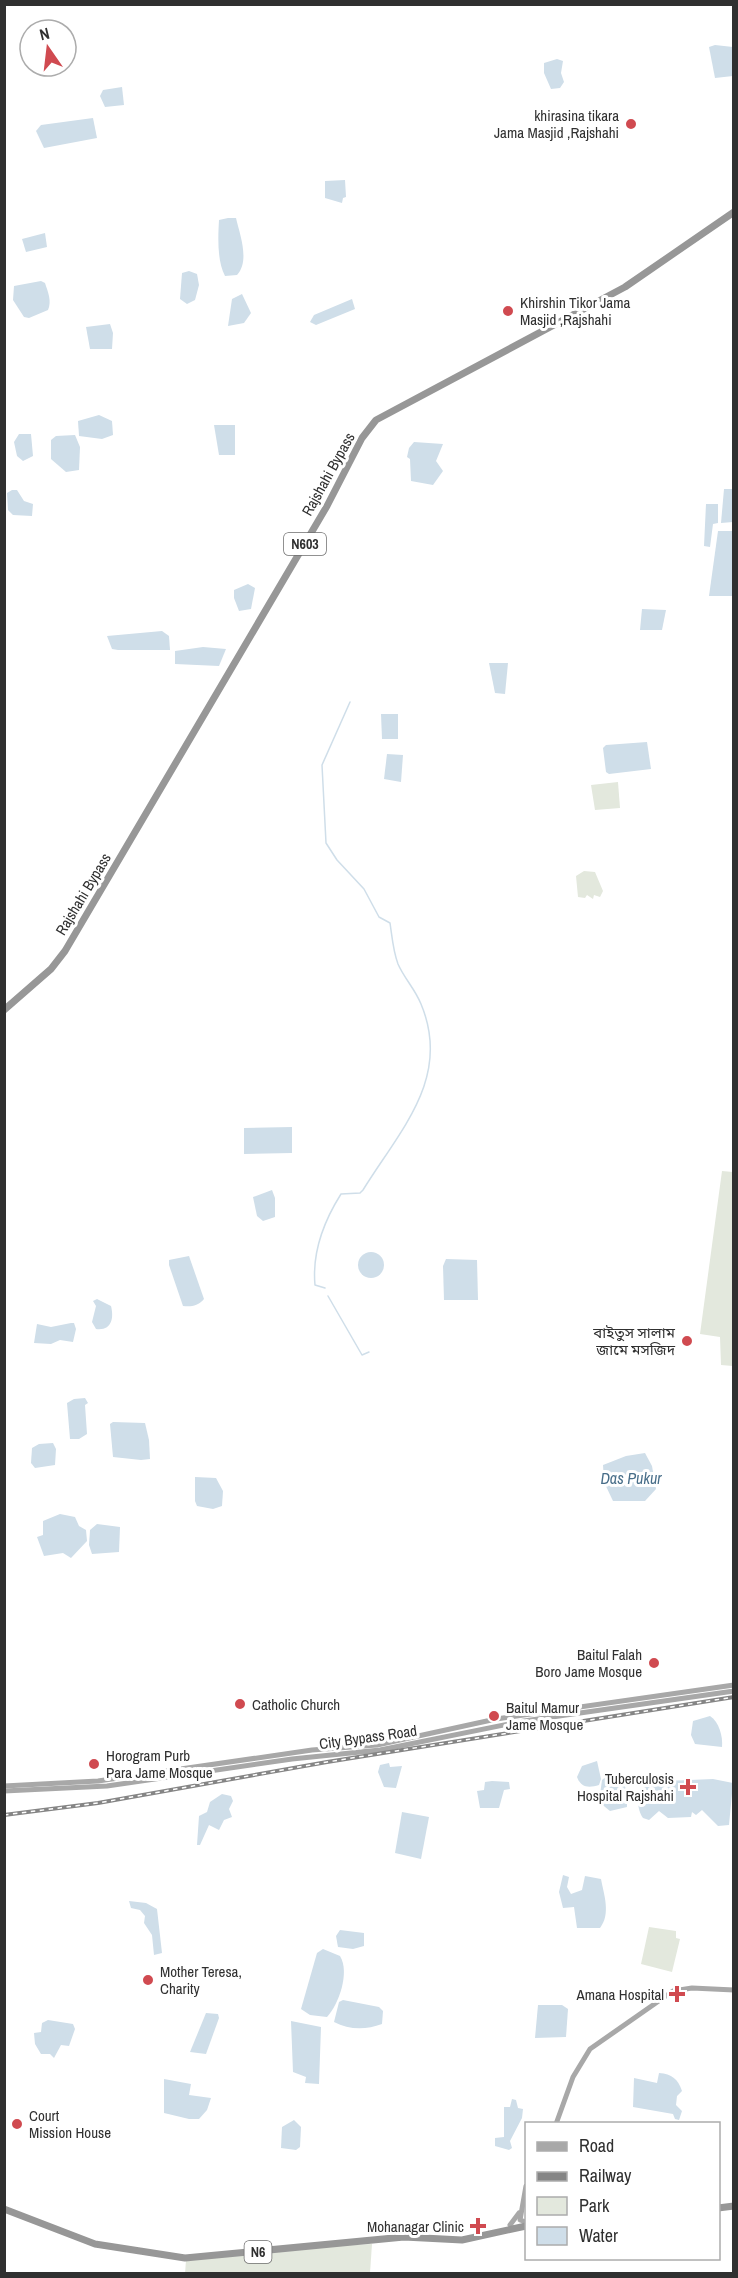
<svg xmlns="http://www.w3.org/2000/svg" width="738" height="2278" font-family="'Archivo Narrow','Noto Sans Bengali',sans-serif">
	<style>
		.green { fill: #e3e8dd }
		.water { fill: #cfdee9 }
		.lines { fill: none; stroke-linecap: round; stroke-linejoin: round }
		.stream { stroke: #cfdee9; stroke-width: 1.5 }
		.major { stroke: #a8a8a8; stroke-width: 5 }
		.highway { stroke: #979797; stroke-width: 7 }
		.rail-casing { stroke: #858585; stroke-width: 4 }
		.rail { stroke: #fff; stroke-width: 1.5; stroke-dasharray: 4.5; stroke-linecap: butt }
		.poi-dot { fill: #d04a50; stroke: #fff; stroke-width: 2 }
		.labels { text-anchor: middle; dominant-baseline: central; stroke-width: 6; stroke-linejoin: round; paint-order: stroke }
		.shield { fill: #fff; stroke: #6e6e6e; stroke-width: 1.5 }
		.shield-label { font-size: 14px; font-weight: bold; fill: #303030 }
		.poi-label { font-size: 15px; fill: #303030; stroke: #fff; text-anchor: end }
		.street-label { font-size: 15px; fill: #303030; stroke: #fff }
		.water-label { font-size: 16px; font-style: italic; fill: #486e89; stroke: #fff }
	</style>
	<rect width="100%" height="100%" fill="#fff"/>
	<g class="green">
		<polygon points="618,782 620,808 595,810 591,785"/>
		<polygon points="584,871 595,872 603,891 600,897 594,895 593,899 587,895 585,898 578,897 576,876"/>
		<polygon points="722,1171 733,1172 733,1366 721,1365 720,1337 700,1334"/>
		<polygon points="649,1927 676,1931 676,1938 680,1939 672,1972 641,1964"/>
		<polygon points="372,2244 370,2273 185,2274 186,2260 325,2246"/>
	</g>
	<g class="water">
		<polygon points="715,45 733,47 733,76 715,78 709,47"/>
		<polygon points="557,59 563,61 561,73 564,82 560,88 551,89 544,73 544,63"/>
		<polygon points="122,87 124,105 105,107 100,96 103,90"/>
		<polygon points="93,118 97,138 44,148 36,131 41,125"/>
		<polygon points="345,180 346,197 343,198 342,203 325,198 325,181"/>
		<path d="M228 218H236C240 235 250 261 237 275L225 276C217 261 218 237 219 220Z"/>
		<polygon points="45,233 47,247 26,252 22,239"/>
		<polygon points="189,271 197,274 199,285 195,300 187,304 180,299 182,273"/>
		<path d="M41 281 45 283C48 292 52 301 48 310L29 318 24 317 13 300 14 286Z"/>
		<polygon points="242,294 251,313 244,323 228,326 232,299"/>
		<polygon points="352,299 355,309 316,325 310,322 314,315"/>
		<polygon points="110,324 113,333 112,349 90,349 86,327"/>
		<polygon points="99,415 112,421 113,435 102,439 79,436 78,421"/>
		<polygon points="214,425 235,425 235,455 219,455"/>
		<polygon points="19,434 31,434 33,456 23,461 17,456 14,442"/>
		<polygon points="75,435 80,447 79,470 66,472 51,459 51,440 56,436"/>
		<polygon points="414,442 443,444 436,461 443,471 433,485 411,481 410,459 407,457 409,448"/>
		<polygon points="724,489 733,489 733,522 721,523"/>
		<polygon points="12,490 17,490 24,501 33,504 32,516 13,515 8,510 7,493"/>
		<polygon points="706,504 718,504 718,523 713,524 710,547 704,546"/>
		<polygon points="718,531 733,531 733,596 709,596"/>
		<polygon points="248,584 255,588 251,609 239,611 234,598 234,590"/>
		<polygon points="642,609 666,610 662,630 640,630"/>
		<polygon points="162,631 169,636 170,650 118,650 112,649 107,636"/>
		<polygon points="203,647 226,649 219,666 175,664 175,651"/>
		<polygon points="489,663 508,663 505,694 495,693"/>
		<polygon points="381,714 398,714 398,739 382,739"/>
		<polygon points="647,742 651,769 609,774 606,772 603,748 606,745"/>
		<polygon points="387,754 403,755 401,782 384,779"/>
		<polygon points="292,1127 292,1153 244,1154 244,1128"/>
		<polygon points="272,1190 275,1198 275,1217 263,1221 257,1216 253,1197"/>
		<circle cx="371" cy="1265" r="13"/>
		<path d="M189 1256 204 1299C198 1306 191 1307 183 1306L169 1265V1260Z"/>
		<polygon points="446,1259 477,1260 478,1300 444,1300 443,1266"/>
		<path d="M97 1299 111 1306C114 1318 112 1331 96 1329L92 1322 96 1306 93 1301Z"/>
		<polygon points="71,1323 74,1323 76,1329 73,1342 60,1340 51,1344 34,1343 37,1324 51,1327"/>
		<polygon points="85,1398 88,1403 85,1405 87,1434 79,1439 70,1439 67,1403 74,1399"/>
		<polygon points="113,1422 145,1423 149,1440 150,1459 141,1460 113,1457 110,1424"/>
		<polygon points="53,1443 56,1449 55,1465 35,1468 31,1463 32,1448 39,1444"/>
		<polygon points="645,1453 652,1466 656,1489 645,1501 613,1501 604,1482 603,1465 626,1456"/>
		<polygon points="195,1477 216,1478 223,1491 222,1506 213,1509 197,1506 195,1501"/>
		<polygon points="60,1514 75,1517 79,1526 86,1530 87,1541 71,1558 63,1553 44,1556 37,1537 43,1535 43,1521"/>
		<polygon points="97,1524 120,1527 119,1552 92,1554 89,1545 90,1530"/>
		<path d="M710 1716C719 1722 723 1736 722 1747L695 1744 691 1735 693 1721Z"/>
		<path d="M597 1761 601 1779 599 1785C589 1788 581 1788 577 1777L582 1766Z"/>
		<polygon points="389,1763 390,1767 402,1766 396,1788 384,1787 378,1772 380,1765"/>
		<polygon points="611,1773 617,1775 627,1790 627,1807 610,1811 599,1802 602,1780"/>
		<path d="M713 1779 733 1783 729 1825 718 1826 702 1810 696 1815 692 1812 691 1817 668 1818 659 1811 649 1820 643 1818C635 1806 637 1788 651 1782L655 1784 666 1781Z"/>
		<polygon points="492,1781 509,1782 510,1789 504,1790 499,1808 480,1808 477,1791 484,1790 485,1782"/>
		<polygon points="222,1794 231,1796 233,1801 229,1809 232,1817 224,1820 219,1830 209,1825 200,1845 197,1845 199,1816 207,1812 210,1802"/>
		<polygon points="402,1812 429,1817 421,1859 395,1853"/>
		<path d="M563 1875 569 1877 567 1887 571 1894 582 1890 585 1876 601 1879C604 1895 611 1914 600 1928H577L574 1907 563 1908 559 1892Z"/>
		<polygon points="129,1901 146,1903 157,1909 162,1953 154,1955 152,1935 144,1923 145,1916 140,1910 131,1908"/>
		<polygon points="340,1930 364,1933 364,1946 353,1949 338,1947 336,1936"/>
		<path d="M323 1949 340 1956C350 1972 339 2004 327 2017L310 2015 301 2009 317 1953Z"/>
		<path d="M343 2000 379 2007 383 2011 382 2024C366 2030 349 2030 334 2022L339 2002Z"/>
		<polygon points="538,2005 562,2005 568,2009 566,2037 535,2038"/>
		<polygon points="206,2013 218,2014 219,2018 206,2054 190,2052"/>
		<polygon points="48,2020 73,2024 75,2029 69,2046 61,2045 54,2058 50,2054 41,2054 35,2044 34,2033 41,2032 42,2023"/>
		<polygon points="291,2021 321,2027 319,2084 305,2083 306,2077 293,2072"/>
		<path d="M659 2073C672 2074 678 2079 682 2091L677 2096 676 2105 682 2111 679 2120 675 2119 673 2114 633 2107 634 2078 657 2083Z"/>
		<polygon points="164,2079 191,2084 189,2095 211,2098 207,2110 199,2119 189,2119 164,2113"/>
		<polygon points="512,2099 516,2100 518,2108 523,2109 522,2118 510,2141 512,2148 509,2150 495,2146 495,2138 504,2137 504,2107 510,2107"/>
		<polygon points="294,2120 301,2127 300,2147 296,2150 281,2148 282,2127"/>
	</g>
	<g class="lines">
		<g class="stream">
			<path d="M325 1288 315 1285C312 1253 324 1221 341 1194L360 1193 363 1190C400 1130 452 1078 421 1004 415 989 404 978 398 964 393 951 392 936 390 923L379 917 364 889 337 860 326 843 322 765 350 702"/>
			<polyline points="328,1296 362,1355 369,1352"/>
		</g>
		<g class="major">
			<polyline points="4,1786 98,1781 312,1750 377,1745 496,1719 734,1685"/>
			<polyline points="4,1791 107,1786 292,1759 380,1750 524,1721 734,1691"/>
			<polyline points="556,2124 573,2077 590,2049 673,1991 692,1988 734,1990"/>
			<polyline points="526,2186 520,2220 526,2222"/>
			<polyline points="510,2225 519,2213"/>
		</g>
		<g class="highway">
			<polyline points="4,1010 51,969 65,951 327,506 362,438 376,420 625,287 734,212"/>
			<polyline points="718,2208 734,2206"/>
			<polyline points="4,2209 95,2244 185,2258 404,2237 462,2240 526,2226"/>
		</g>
		<defs>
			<polyline id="rail" points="4,1815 98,1803 327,1762 734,1697"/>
		</defs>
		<use href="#rail" class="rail-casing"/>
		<use href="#rail" class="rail"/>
	</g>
	<g class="poi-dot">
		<circle cx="631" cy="124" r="6"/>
		<circle cx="508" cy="311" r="6"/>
		<circle cx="687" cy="1341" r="6"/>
		<circle cx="654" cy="1663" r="6"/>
		<circle cx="240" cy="1704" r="6"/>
		<circle cx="494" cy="1716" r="6"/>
		<circle cx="94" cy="1764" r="6"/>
		<path d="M685 1778h6v6h6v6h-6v6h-6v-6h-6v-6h6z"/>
		<circle cx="148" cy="1980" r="6"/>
		<path d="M674 1985h6v6h6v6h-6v6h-6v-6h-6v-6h6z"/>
		<circle cx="17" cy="2124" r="6"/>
		<path d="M475 2217h6v6h6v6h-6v6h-6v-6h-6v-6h6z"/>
	</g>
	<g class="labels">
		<g class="shield">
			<rect x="284" y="533" width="42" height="22" rx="4.5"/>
			<rect x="244.5" y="2241" width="27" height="22" rx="4.5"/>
		</g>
		<g class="shield-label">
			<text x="305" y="544">N603</text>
			<text x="258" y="2252">N6</text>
		</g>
		<g class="poi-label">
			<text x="619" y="115">khirasina tikara<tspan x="619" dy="17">Jama Masjid ,Rajshahi</tspan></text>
			<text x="520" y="302" text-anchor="start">Khirshin Tikor Jama<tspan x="520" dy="17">Masjid ,Rajshahi</tspan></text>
			<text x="675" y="1332">বাইতুস সালাম<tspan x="675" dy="17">জামে মসজিদ</tspan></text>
			<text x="642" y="1654">Baitul Falah<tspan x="642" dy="17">Boro Jame Mosque</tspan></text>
			<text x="252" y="1704" text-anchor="start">Catholic Church</text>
			<text x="506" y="1707" text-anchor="start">Baitul Mamur<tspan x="506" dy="17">Jame Mosque</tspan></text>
			<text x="106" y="1755" text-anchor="start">Horogram Purb<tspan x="106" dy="17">Para Jame Mosque</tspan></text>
			<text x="674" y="1778">Tuberculosis<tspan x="674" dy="17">Hospital Rajshahi</tspan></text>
			<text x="160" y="1971" text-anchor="start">Mother Teresa,<tspan x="160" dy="17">Charity</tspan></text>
			<text x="664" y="1994">Amana Hospital</text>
			<text x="29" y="2115" text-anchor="start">Court<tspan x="29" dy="17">Mission House</tspan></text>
			<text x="464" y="2226">Mohanagar Clinic</text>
		</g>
		<g class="street-label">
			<text transform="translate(328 474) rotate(-61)">Rajshahi Bypass</text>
			<text transform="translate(83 894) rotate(-59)">Rajshahi Bypass</text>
			<text transform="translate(368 1737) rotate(-8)">City Bypass Road</text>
		</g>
		<g class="water-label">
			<text x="631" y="1478">Das Pukur</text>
		</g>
	</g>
	<rect width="738" height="2278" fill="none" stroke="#303030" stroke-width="12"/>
	<rect x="525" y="2122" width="195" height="138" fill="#ffffff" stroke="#acacac" stroke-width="1.5"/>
	<rect x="537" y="2142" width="30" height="9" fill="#a8a8a8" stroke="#acacac" stroke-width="1.5"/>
	<text x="579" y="2152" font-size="18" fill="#303030">Road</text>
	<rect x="537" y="2172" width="30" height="9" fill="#858585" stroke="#acacac" stroke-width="1.5"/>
	<text x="579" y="2182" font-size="18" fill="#303030">Railway</text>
	<rect x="537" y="2197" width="30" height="18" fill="#e3e8dd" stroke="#acacac" stroke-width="1.5"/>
	<text x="579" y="2212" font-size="18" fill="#303030">Park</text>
	<rect x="537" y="2227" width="30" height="18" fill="#cfdee9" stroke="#acacac" stroke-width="1.5"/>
	<text x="579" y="2242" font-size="18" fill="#303030">Water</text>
	<g transform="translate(48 48) rotate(346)"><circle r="28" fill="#ffffff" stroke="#acacac" stroke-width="1.5"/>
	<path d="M0-4.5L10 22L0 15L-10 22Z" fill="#d04a50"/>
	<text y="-9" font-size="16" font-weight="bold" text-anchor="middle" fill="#303030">N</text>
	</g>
</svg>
